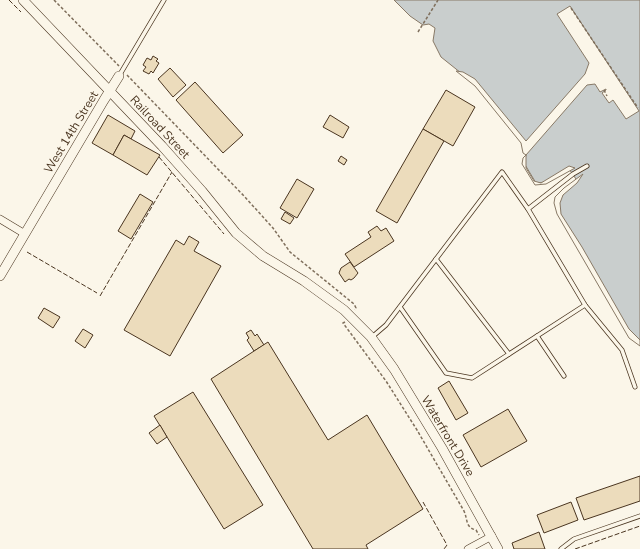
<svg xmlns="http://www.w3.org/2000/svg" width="640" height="549" font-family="'Nunito Sans',sans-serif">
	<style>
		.water { fill: #c9cecd; stroke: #887966 }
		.pier { fill: #fbf6e9; stroke: #887966 }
		.building { fill: #ecdcbc; stroke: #4a3520 }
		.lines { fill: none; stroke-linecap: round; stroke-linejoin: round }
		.service-casing { stroke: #4a3520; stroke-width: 5 }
		.minor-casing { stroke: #4a3520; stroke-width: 8 }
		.tertiary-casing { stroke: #4a3520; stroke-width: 10 }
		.path { stroke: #7f6f5c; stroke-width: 1.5; stroke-dasharray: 3 2; stroke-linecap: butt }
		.service { stroke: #fbf6e9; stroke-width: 3.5 }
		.minor { stroke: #fbf6e9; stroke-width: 7 }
		.tertiary { stroke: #fbf6e9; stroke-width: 9 }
		.fence { stroke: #4a3520; stroke-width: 1; stroke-dasharray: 5 2; stroke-linecap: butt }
		.labels { text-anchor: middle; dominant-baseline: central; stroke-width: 3; stroke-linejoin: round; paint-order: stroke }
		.street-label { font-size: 12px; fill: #4a3520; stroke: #fbf6e9 }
	</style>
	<rect width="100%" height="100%" fill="#fbf6e9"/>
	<polygon class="water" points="394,0 640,0 640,344 631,337 559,214 556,203 576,179 569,169 546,182 536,183 524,163 526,155 522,142 476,85 441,57 433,41 435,28 429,24 423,25 410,16"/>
	<g class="pier">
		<polygon points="570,6 639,111 626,119 613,100 609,103 602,93 606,90 606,89 600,92 595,84 587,85 526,155 526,168 534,181 541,183 569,166 575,168 546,184 535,185 522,164 523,158 526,155 523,153 521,143 475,86 456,71 463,72 475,79 526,141 585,74 589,63 557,14"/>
		<polygon points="583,174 577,183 563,195 560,203 561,214 582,247 629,329 640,340 640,346 629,338 557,214 554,203 555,197 564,188"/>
	</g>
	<g class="building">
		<polygon points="153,56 158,59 156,61 159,63 153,73 151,71 149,74 143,71 146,67 143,65 147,58 151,60"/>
		<polygon points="170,68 186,85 173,97 158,79"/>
		<polygon points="195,82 243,135 223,153 176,100"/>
		<polygon points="446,90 475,107 453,146 423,129"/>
		<polygon points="108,115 135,131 131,139 124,135 113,155 92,143"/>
		<polygon points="330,115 349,127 343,138 323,127"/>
		<polygon points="423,129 444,141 397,223 376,211"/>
		<polygon points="124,135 160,155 147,175 113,155"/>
		<polygon points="341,156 347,160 344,165 338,161"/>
		<polygon points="297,179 314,189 297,218 280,208"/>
		<polygon points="140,194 153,202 131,239 118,231"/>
		<polygon points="285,212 294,218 290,224 281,219"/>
		<polygon points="377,226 381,231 386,228 394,241 354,267 345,254 371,237 368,232"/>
		<polygon points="189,236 199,242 194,251 221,266 170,356 124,330 176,240 184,245"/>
		<polygon points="350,262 358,273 354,278 351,280 349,279 345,282 339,273 341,268"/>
		<polygon points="44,308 60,317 53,328 38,318"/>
		<polygon points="83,329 93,335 85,348 75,341"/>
		<polygon points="251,330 255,336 257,334 264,345 254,351 247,340 249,338 246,333"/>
		<polygon points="268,342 328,440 367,415 423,509 366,545 368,549 313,549 211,379"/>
		<polygon points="449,381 468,413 456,420 438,388"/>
		<polygon points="193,392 263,505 224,529 154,416"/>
		<polygon points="508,409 527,441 481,467 463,435"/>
		<polygon points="160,425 167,437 157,444 149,433"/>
		<polygon points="640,476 640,501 584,520 576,498"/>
		<polygon points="571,502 578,520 544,533 537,515"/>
		<polygon points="539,532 545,549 514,549 512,543"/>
	</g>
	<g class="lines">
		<defs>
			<g id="service">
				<polyline points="119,76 164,0"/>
				<polyline points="528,209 573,174 587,166"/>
				<polyline points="436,259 509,354"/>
				<polyline points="400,307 446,373 472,378 585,305"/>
				<polyline points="537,336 564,376"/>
				<polyline points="372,337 386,325 502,172 528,209 585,305 622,350 635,387"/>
				<polyline points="561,549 574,539 640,516"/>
			</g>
			<g id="minor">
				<polyline points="0,219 25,234"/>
				<polyline points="468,549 492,536"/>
			</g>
			<g id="tertiary">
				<polyline points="23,0 162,146 202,191 236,233 263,256 304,281 344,310 371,337 394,369 442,448 498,549"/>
				<polyline points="0,276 104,100 119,76"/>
			</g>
		</defs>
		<use href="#service" class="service-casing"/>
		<use href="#minor" class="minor-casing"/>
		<use href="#tertiary" class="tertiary-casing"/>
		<g class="path">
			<polyline points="54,0 119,66"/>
			<polyline points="571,8 638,108"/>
			<polyline points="418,32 438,0"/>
			<polyline points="127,75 244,196 273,228 290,252 354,304 356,308 355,310"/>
			<polyline points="604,90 607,96"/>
			<path d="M345 322 343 323 386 381 417 430 464 511C468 520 465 527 476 530L479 535"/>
		</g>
		<use href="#service" class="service"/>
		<use href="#minor" class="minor"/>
		<use href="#tertiary" class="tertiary"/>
		<g class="fence">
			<polyline points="9,0 21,12"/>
			<polyline points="159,157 224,234"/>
			<polyline points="27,252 97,293"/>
			<polyline points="100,296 172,172"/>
			<polyline points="423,502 447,545 444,549"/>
			<polyline points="575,549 640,526"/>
		</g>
	</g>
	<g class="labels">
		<g class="street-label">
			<text transform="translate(160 127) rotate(47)">Railroad Street</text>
			<text transform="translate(71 132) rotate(-59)">West 14th Street</text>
			<text transform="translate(448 436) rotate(59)">Waterfront Drive</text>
		</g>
	</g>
</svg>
